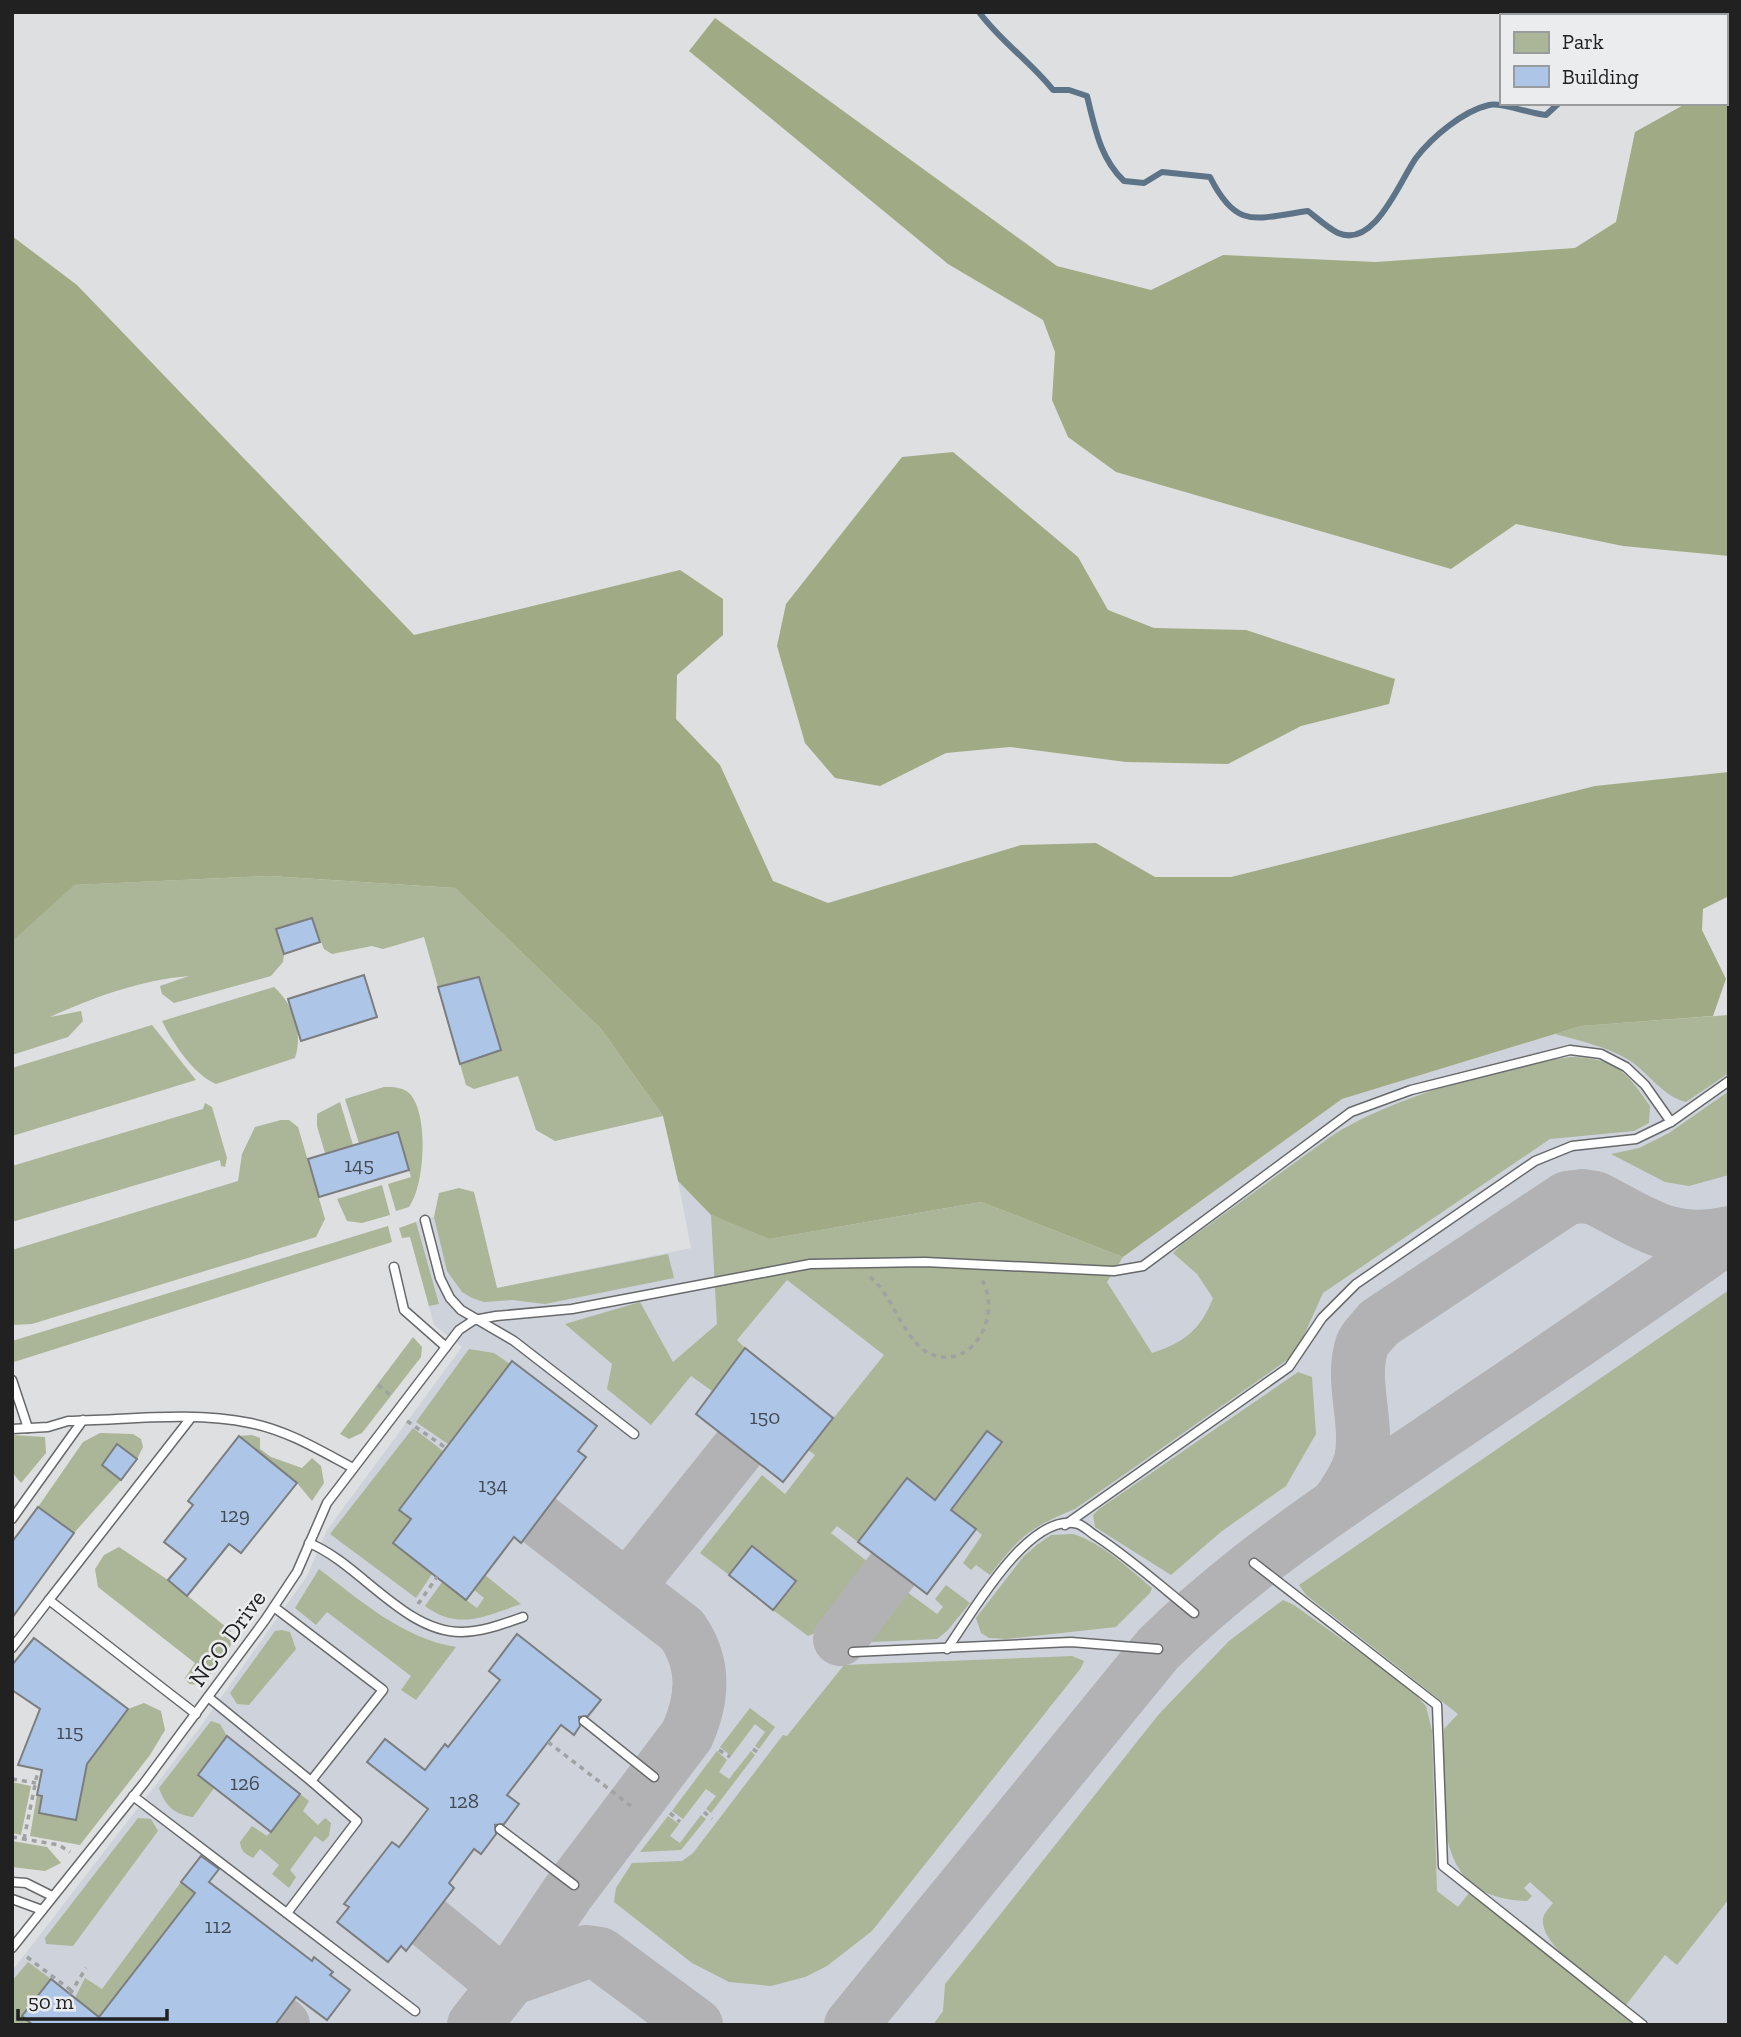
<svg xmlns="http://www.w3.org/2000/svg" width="1741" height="2037" font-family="'Zilla Slab',serif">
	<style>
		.built { fill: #ced3db }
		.green { fill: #abb597 }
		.forest { fill: #a0ab85 }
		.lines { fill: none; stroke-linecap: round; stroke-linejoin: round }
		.stream { stroke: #5d7488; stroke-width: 6 }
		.taxiway { stroke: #b2b2b4; stroke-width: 54 }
		.building { fill: #adc6e7; stroke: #7c7d7f; stroke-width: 2 }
		.lane-casing { stroke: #68696b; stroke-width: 11 }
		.path { stroke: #a0a1a2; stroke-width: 3.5; stroke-dasharray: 5 5; stroke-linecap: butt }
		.lane { stroke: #fff; stroke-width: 8 }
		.labels { text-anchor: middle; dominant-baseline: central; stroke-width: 5; stroke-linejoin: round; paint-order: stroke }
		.number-label { font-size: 21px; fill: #444a53 }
		.street-label { font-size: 24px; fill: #212122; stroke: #ebecee }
	</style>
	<rect width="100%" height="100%" fill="#dedfe0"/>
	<polygon class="built" points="1729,1015 1729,2025 12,2025 12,1971 198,1730 307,1576 327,1530 462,1347 434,1325 407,1225 477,1203 497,1288 691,1248 678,1181 711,1215 1123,1257 1342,1099 1581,1026"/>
	<g class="green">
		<path d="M269 876 455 888 601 1029 663 1116 555 1141 536 1130 518 1076 474 1089 466 1085 460 1064 501 1050 478 977 438 987 424 937 383 949 372 946 332 954 324 949 311 918 276 929 284 954 283 962 271 976 174 1003 162 994 160 986 189 976C141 980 94 997 50 1017L81 1011 83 1021 68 1037 12 1055V942L73 885Z"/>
		<path d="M274 987C294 1005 303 1033 295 1058L216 1084C194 1075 172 1042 162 1021Z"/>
		<path d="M1729 1015V1073L1686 1102C1662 1096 1649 1073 1629 1060 1606 1046 1580 1041 1555 1034L1581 1026Z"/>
		<polygon points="152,1025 196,1080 12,1136 12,1068"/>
		<path d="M1571 1057C1615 1058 1626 1071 1650 1106L1649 1123 1634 1131 1550 1139 1323 1293 1300 1344 1290 1358 1075 1509C1029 1528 1020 1536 990 1575L976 1565 971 1570 963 1563 982 1535 951 1510 1002 1442 987 1431 935 1500 906 1478 858 1542 837 1526 831 1533 873 1566 826 1628 808 1636 773 1610 795 1581 752 1546 729 1575 700 1553 762 1475 785 1494 815 1455 808 1450 884 1355 787 1280 737 1340 745 1348 712 1391 691 1376 651 1425 607 1389 612 1364 565 1324 640 1302 673 1362 717 1324 711 1215 769 1239 981 1202 1123 1257 1107 1282 1152 1353C1184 1343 1201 1329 1213 1298L1197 1274 1173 1253 1181 1245 1333 1135C1390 1098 1504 1065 1571 1057Z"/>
		<path d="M384 1087C393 1087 404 1087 410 1094 429 1115 425 1186 409 1207L396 1211 388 1184 411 1177 398 1132 359 1143 345 1099Z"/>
		<polygon points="1729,1091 1729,1175 1689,1186 1665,1182 1611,1154 1639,1148 1669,1133"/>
		<polygon points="340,1102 353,1145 325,1153 317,1126 317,1114"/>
		<polygon points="205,1103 212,1107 227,1158 225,1167 221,1166 220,1160 12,1222 12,1166 203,1109"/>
		<polygon points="281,1120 289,1120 298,1127 325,1219 316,1237 32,1324 12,1325 12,1250 238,1181 242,1154 255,1127"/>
		<polygon points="382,1185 390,1215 362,1223 347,1221 337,1199"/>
		<polygon points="459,1188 474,1192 497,1288 668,1254 674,1278 545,1304 512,1300 484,1302 472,1298 462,1292 447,1271 434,1217 439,1193"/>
		<polygon points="416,1222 439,1304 429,1306 410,1237 402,1238 399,1228"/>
		<polygon points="388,1226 392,1242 14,1362 12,1341"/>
		<path d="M1729 1290V1899L1677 1965 1665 1955 1626 2005C1604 1988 1544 1950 1543 1922 1542 1914 1549 1909 1553 1903L1530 1882 1524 1888 1532 1896 1527 1901C1426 1899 1445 1801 1444 1729L1458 1714 1306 1595 1299 1585Z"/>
		<polygon points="413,1337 422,1347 421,1357 362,1433 349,1439 340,1434"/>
		<polygon points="469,1349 494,1353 510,1364 448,1444 416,1422"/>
		<polygon points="1298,1372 1312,1377 1316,1434 1286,1486 1222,1531 1171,1575 1095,1527 1093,1515 1099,1509"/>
		<polygon points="413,1428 443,1451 399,1509 411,1519 393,1543 432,1574 416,1598 330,1534"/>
		<polygon points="100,1433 133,1434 141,1439 143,1447 137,1459 117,1445 102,1465 121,1480 74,1533 38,1507 83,1442"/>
		<polygon points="12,1435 45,1437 46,1453 21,1483 12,1472"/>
		<polygon points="252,1435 260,1438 260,1449 271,1457 302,1468 312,1458 321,1466 324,1483 312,1501 297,1483 239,1436"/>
		<path d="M1073 1534C1104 1544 1128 1568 1152 1588L1150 1593 1116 1627 1006 1639 989 1638 981 1633 976 1618 1023 1557 1038 1544 1051 1535Z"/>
		<polygon points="119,1547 168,1580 231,1631 231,1645 203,1685 189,1684 185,1678 195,1663 98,1587 95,1569 104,1555"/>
		<path d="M319 1569C361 1601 402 1638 456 1647L416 1700 401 1690 411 1676 327 1612 316 1625 295 1608Z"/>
		<path d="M485 1575 521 1604C486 1616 458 1631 425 1606L442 1582 477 1608 484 1598 474 1590Z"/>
		<polygon points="946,1585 970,1603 947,1631 937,1639 871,1642 864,1639 903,1589 937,1614 943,1607 935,1599"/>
		<polygon points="1283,1600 1294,1605 1407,1686 1426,1706 1432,1731 1437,1891 1458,1907 1469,1893 1631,2022 1629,2025 933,2025 943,2011 945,1984 1159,1714 1229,1641"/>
		<polygon points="282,1630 290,1632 296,1649 249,1705 237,1704 230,1693 275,1631"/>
		<polygon points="1072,1656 1084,1661 1081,1668 872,1931 827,1966 805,1977 771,1986 729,1982 692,1963 614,1902 616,1888 632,1863 682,1861 693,1853 783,1735 787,1736 844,1665"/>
		<polygon points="144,1703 161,1711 165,1730 150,1755 80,1845 30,1836 37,1795 42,1796 39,1813 76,1820 85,1770 53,1763 94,1754 128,1709"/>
		<polygon points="750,1708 775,1727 759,1749 755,1746 765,1732 755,1724 731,1756 720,1747"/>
		<path d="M211 1721 220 1724 227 1736 198 1775 214 1788 193 1817C174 1814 166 1807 159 1788Z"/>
		<polygon points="717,1751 727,1760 719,1772 729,1779 751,1751 755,1755 711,1813 706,1809 716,1796 706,1789 683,1819 672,1811"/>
		<polygon points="12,1782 31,1786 21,1835 12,1833"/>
		<path d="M300 1794 309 1801 303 1811 318 1825 325 1818 331 1823 329 1836 323 1842 315 1836 290 1870 296 1877 289 1888 272 1874 279 1865 260 1849 253 1858C245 1854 241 1851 240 1842L252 1826 267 1836Z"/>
		<polygon points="701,1815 706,1819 681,1850 640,1852 668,1816 679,1824 670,1836 680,1843"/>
		<polygon points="138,1818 151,1819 158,1831 73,1946 46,1944 45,1938"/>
		<polygon points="12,1841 47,1847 61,1863 45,1871 12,1867"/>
		<polygon points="181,1882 195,1893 99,2017 75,1998 85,1978 102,1989"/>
		<polygon points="28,1962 51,1979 22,2016 33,2025 13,2025 12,1981"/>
	</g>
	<g class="forest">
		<polygon points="715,18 1057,266 1151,290 1223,255 1376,262 1575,248 1616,222 1635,132 1687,103 1729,101 1729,556 1623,546 1516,524 1451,569 1116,472 1068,437 1052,400 1055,352 1043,320 948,264 689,51"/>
		<polygon points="12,236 77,285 414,635 680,570 723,599 723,635 677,675 676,719 720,765 773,881 828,903 1021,845 1096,843 1155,877 1231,877 1595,786 1729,772 1729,896 1703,909 1702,930 1726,979 1713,1016 1581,1026 1342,1099 1123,1257 981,1202 769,1239 711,1215 678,1181 663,1116 601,1029 455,888 269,876 74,885 12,942"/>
		<polygon points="953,452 1078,557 1108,610 1154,628 1246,630 1395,679 1389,704 1301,726 1228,764 1126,762 1010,747 946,753 880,786 835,778 805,743 777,646 786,604 902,457"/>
	</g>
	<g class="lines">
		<g class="stream">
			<path d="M979 12C1001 42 1030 61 1053 90H1069L1087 96C1095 128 1100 158 1124 181L1144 183 1162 172 1210 177C1237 231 1256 218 1308 211 1317 218 1328 228 1338 233 1375 249 1400 180 1416 158 1432 137 1463 111 1489 105 1501 102 1531 114 1546 115L1559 103"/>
			<polyline points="1725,55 1729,56"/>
		</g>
		<g class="taxiway">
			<path d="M1338 1503C1347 1489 1357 1477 1361 1460 1369 1422 1350 1381 1362 1345 1365 1337 1374 1330 1379 1323L1567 1198 1582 1196 1595 1198C1645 1223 1670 1246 1729 1233"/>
			<polyline points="627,1588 739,1448"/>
			<polyline points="840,1639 893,1569"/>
			<polyline points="428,1922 505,1985"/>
			<path d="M510 1979 567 1894 687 1735C703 1699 706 1664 682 1630L539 1520"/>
			<polyline points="278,2021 283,2025"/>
			<polyline points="474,2025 510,1979 586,1952 600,1954 696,2025"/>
			<path d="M851 2025 1158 1649C1242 1566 1339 1503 1436 1437 1534 1371 1632 1305 1729 1236"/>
		</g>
	</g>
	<g class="building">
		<polygon points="312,918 320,942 284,954 276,929"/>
		<polygon points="364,975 377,1017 301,1041 288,999"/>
		<polygon points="479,977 501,1050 460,1064 438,987"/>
		<polygon points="398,1132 409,1170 319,1197 308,1159"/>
		<polygon points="745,1348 833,1418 783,1482 696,1414"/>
		<polygon points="512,1361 597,1426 578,1451 586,1457 521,1543 514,1537 466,1600 393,1543 411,1519 399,1510"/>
		<polygon points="987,1431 1002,1442 951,1510 976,1529 927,1594 858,1542 907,1478 935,1500"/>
		<polygon points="239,1436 297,1483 241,1553 229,1544 187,1596 168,1580 186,1559 164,1542 193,1505 188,1501"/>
		<polygon points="117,1444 137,1459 121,1480 102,1465"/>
		<polygon points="38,1507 74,1533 12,1618 12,1542"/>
		<polygon points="752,1546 796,1581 773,1610 729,1575"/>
		<polygon points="517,1634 601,1700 588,1716 579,1717 580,1726 574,1735 561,1725 507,1795 519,1804 504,1824 495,1825 496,1834 481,1854 474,1849 449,1883 454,1888 406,1951 401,1946 388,1962 337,1922 349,1907 344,1904 392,1842 399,1847 428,1809 367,1762 385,1739 425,1770 445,1744 448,1747 500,1680 489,1671"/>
		<polygon points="34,1638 128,1709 87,1764 76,1820 39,1813 42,1796 37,1795 42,1770 18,1765 40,1709 12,1690 12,1665"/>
		<polygon points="227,1736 300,1794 271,1832 198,1775"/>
		<polygon points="201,1856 219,1869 209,1882 312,1961 314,1957 333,1972 330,1975 350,1990 327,2020 296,1997 275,2025 33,2025 22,2016 51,1979 99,2017 195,1893 181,1882"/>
	</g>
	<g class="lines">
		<defs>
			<g id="lane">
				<polyline points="425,1220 440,1278 450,1298 461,1310 514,1341 634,1434"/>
				<polyline points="394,1267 404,1310 446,1347"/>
				<polyline points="12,1380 28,1428"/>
				<polyline points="190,1419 49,1600 196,1714"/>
				<path d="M12 1429 48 1427 68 1421C127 1420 192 1411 250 1423 287 1430 321 1451 353 1468"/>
				<polyline points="12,1519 83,1420"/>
				<polyline points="1065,1525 1289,1367 1322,1318 1356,1284 1535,1161 1572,1146 1636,1139 1671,1122 1729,1081"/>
				<path d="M309 1543C359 1563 404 1632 461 1632 482 1632 503 1624 523 1617"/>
				<polyline points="1254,1563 1437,1705 1443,1866 1643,2025"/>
				<polyline points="12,1648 49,1600"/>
				<path d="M947 1649C971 1615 1029 1510 1078 1524 1084 1526 1091 1533 1096 1536 1131 1559 1162 1587 1194 1613"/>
				<polyline points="853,1652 1071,1642 1158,1649"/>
				<polyline points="208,1697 311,1781 383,1690 274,1607"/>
				<polyline points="584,1721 654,1777"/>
				<polyline points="133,1796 415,2011"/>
				<polyline points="500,1829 574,1885"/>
				<polyline points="12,1882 26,1883 52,1896"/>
				<polyline points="12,1899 42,1910"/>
				<polyline points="287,1913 357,1821 311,1781"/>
				<polyline points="12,1948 144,1783 265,1620 297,1572 327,1503 459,1330 474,1320 496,1316 572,1309 810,1264 925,1262 1114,1271 1143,1266 1351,1112 1411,1090 1570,1050 1601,1054 1626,1067 1645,1085 1671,1122"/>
			</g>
		</defs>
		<use href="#lane" class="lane-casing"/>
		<g class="path">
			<path d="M870 1277C894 1295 905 1348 936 1356 979 1366 1002 1308 980 1277"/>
			<polyline points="378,1385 393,1397"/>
			<polyline points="407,1421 446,1448"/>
			<polyline points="418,1604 437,1577"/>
			<polyline points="548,1742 631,1806"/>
			<polyline points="753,1749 760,1754"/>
			<polyline points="719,1750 730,1757"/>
			<polyline points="12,1779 36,1783"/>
			<polyline points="704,1812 712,1819"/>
			<polyline points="670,1813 680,1822"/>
			<polyline points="12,1837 59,1845 70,1852"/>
			<polyline points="24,1839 38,1770"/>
			<polyline points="27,1957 72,1991"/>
			<polyline points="70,1994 86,1968"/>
		</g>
		<use href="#lane" class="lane"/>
	</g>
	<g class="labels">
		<g class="number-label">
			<text x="359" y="1164">145</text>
			<text x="765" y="1416">150</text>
			<text x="493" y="1484">134</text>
			<text x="235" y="1514">129</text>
			<text x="70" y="1731">115</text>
			<text x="245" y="1782">126</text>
			<text x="464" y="1800">128</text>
			<text x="218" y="1925">112</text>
		</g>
		<g class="street-label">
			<text transform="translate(227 1638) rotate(-54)">NCO Drive</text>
		</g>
	</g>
	<rect width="1741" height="2037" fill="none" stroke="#212122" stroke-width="28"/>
	<rect x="1500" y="14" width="228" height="91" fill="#ebecee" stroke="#9a9b9c" stroke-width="2"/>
	<rect x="1514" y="32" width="35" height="21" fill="#abb597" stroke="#9a9b9c" stroke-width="2"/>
	<text x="1562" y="49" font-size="21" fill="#212122">Park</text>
	<rect x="1514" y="66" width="35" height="21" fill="#adc6e7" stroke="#9a9b9c" stroke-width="2"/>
	<text x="1562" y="84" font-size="21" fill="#212122">Building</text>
	<path d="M18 2009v10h149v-10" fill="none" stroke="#212122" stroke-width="3.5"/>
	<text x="28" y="2009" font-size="21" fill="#212122" stroke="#ebecee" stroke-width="5" paint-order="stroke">50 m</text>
</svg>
